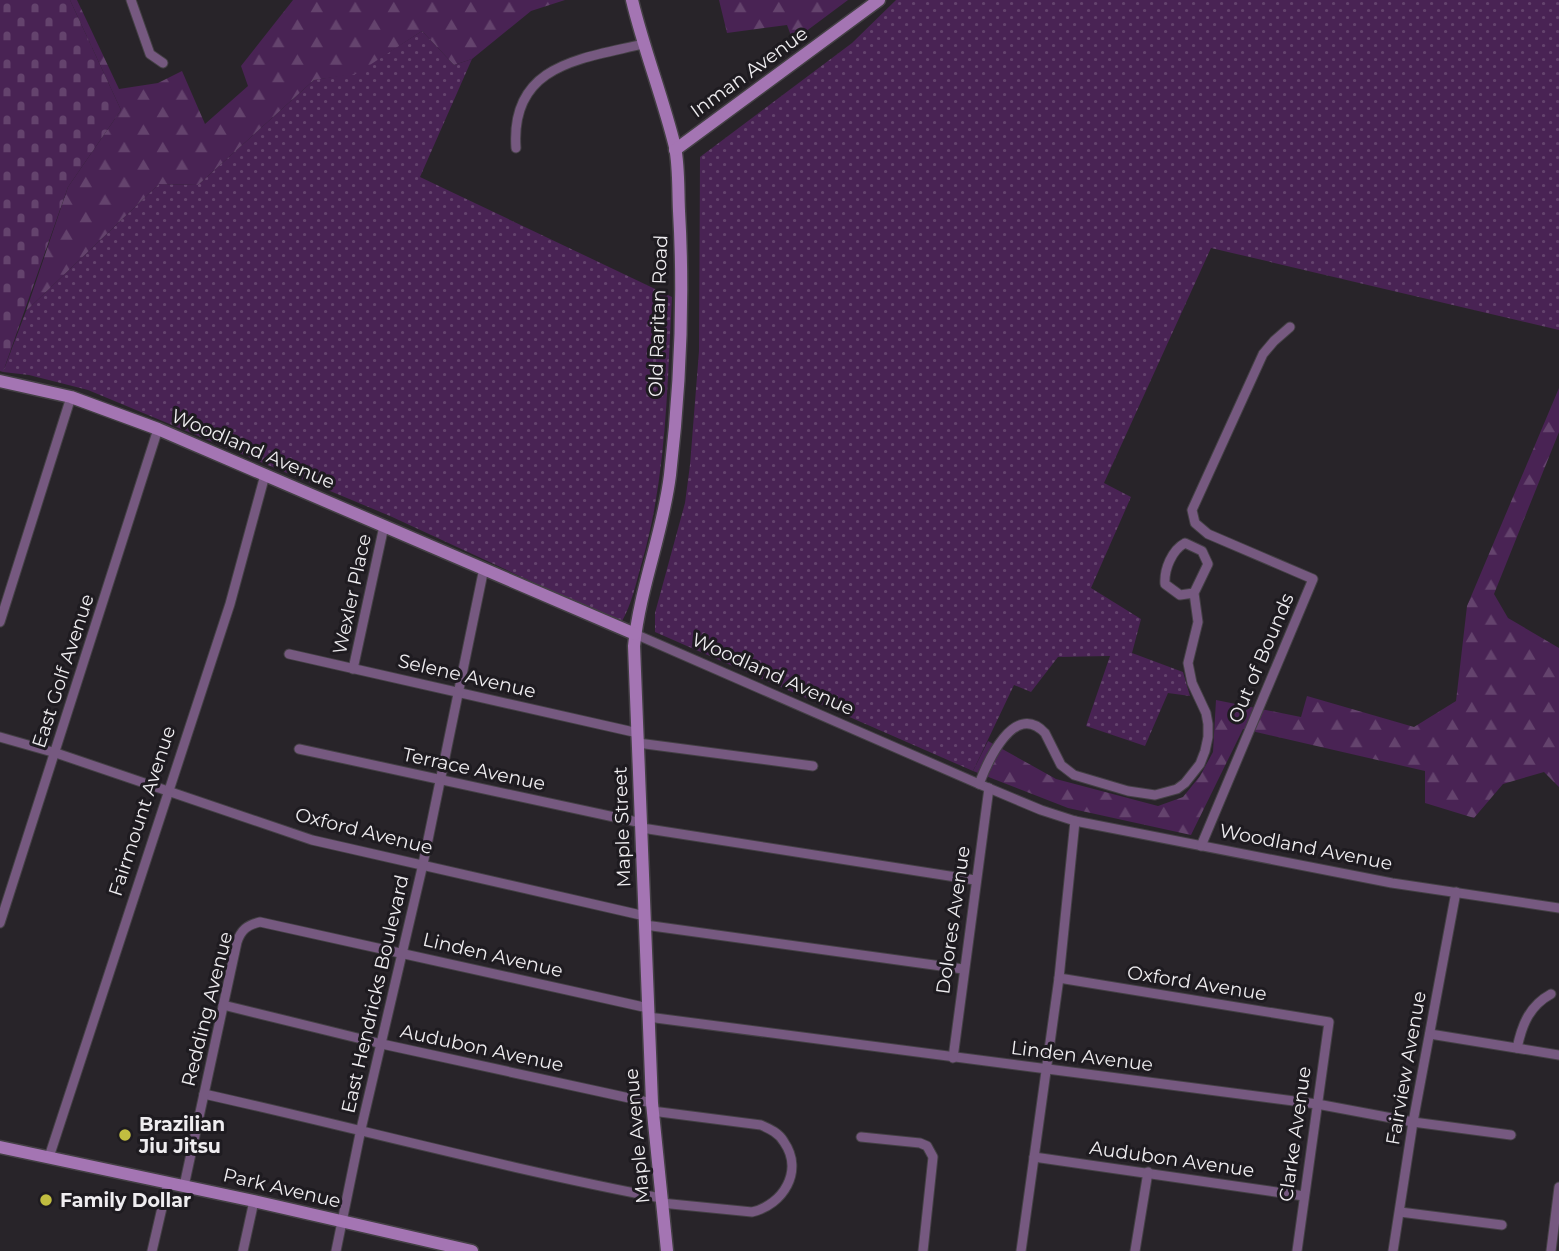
<svg xmlns="http://www.w3.org/2000/svg" width="1559" height="1251" font-family="Montserrat,sans-serif">
	<style>
		.grass { fill: url(#grass-dots) }
		.forest { fill: url(#forest-firs) }
		.cemetery { fill: url(#cemetery-stones) }
		.lines { fill: none; stroke-linecap: round; stroke-linejoin: round }
		.street-casing { stroke: #444045; stroke-width: 11 }
		.secondary-casing { stroke: #444045; stroke-width: 15 }
		.street { stroke: #765980; stroke-width: 9 }
		.secondary { stroke: #a475b3; stroke-width: 12 }
		.poi-dot { fill: #c1bd40; stroke: #1e1b20; stroke-width: 2.5 }
		.labels { text-anchor: middle; dominant-baseline: central; stroke-width: 6; stroke-linejoin: round; paint-order: stroke }
		.street-label { font-size: 19px; fill: #efedf0; stroke: #1e1b20 }
		.poi-label { font-size: 19px; font-weight: bold; fill: #efedf0; stroke: #1e1b20; text-anchor: start }
	</style>
	<defs>
		<pattern id="grass-dots" width="8" height="8" patternUnits="userSpaceOnUse" patternTransform="scale(1.75)"><rect width="8" height="8" fill="#492354"/><path d="M2 2h.1M6 6h.1" fill="none" stroke="#64436d" stroke-width="1.8" stroke-linecap="round"/></pattern>
		<pattern id="forest-firs" width="22" height="20" patternUnits="userSpaceOnUse" patternTransform="scale(1.75)"><rect width="22" height="20" fill="#492354"/><path d="M5 1l3.5 6h-7zM16 11l3.5 6h-7z" fill="#64436d"/></pattern>
		<pattern id="cemetery-stones" width="16" height="16" patternUnits="userSpaceOnUse" patternTransform="scale(1.75)"><rect width="16" height="16" fill="#492354"/><path d="M2 7V4a2 2 0 0 1 4 0v3zM10 15v-3a2 2 0 0 1 4 0v3z" fill="#64436d"/></pattern>
	</defs>
	<rect width="100%" height="100%" fill="#282429"/>
	<g class="grass">
		<polygon points="896,0 1559,0 1559,330 1211,248 1104,483 1131,497 1091,588 1141,619 1132,653 1183,672 1190,696 1168,693 1145,746 1086,726 1110,656 1058,657 1031,692 1014,685 973,771 655,632 655,613 685,503 690,465 699,351 700,157 852,43"/>
		<path d="M422 31 454 65 472 59 420 177 672 297C667 386 667 475 642 562 636 583 632 604 621 623L390 516 88 390 29 375 3 372 26 311 159 184 198 185 314 80 356 73Z"/>
	</g>
	<g class="forest">
		<polygon points="70,0 77,0 119,89 158,83 182,71 205,124 248,86 241,66 293,0 565,0 531,11 472,59 454,65 422,31 356,74 314,80 198,185 159,184 26,311 68,187 121,110"/>
		<polygon points="719,0 848,0 793,41 787,25 727,33"/>
		<polygon points="1559,388 1559,432 1494,594 1508,618 1559,648 1559,787 1544,772 1503,784 1474,818 1425,803 1425,771 1243,729 1191,835 1068,808 973,771 988,741 1056,779 1158,806 1183,797 1200,776 1213,752 1216,700 1301,717 1307,696 1414,727 1456,701 1467,606"/>
	</g>
	<polygon class="cemetery" points="0,0 70,0 121,110 68,187 3,372 0,371"/>
	<g class="lines">
		<defs>
			<g id="street">
				<polyline points="131,0 150,54 163,63"/>
				<path d="M516 148C510 64 581 59 643 44"/>
				<polyline points="0,622 71,397"/>
				<polyline points="635,634 979,784 1041,810 1075,821 1392,883 1559,908"/>
				<polyline points="289,654 638,733"/>
				<polyline points="353,669 384,526"/>
				<polyline points="0,737 56,753 312,840 645,916"/>
				<polyline points="638,743 813,766"/>
				<polyline points="299,749 642,823"/>
				<path d="M979 784C987 763 1014 700 1045 733L1061 765 1074 775 1128 791 1155 795 1177 789 1185 783 1200 764 1205 751 1208 737V724L1206 713 1192 683 1188 663 1198 622 1194 593 1208 564 1202 551 1185 543C1172 550 1164 569 1165 584L1180 595 1194 593"/>
				<polyline points="642,828 975,880"/>
				<polyline points="1201,846 1313,579 1208,534 1195,523 1192,510 1263,354 1274,341 1290,327"/>
				<polyline points="0,923 158,429"/>
				<polyline points="645,925 963,969"/>
				<polyline points="1059,978 1329,1022 1297,1251"/>
				<polyline points="223,1005 382,1044 652,1103"/>
				<polyline points="648,1017 1317,1104 1413,1122 1511,1135"/>
				<polyline points="1430,1034 1559,1055"/>
				<path d="M1517 1048C1522 1025 1529 1006 1551 994"/>
				<polyline points="953,1058 989,788"/>
				<path d="M204 1094C356 1128 508 1169 661 1198"/>
				<path d="M652 1111 761 1125C770 1129 779 1133 784 1142 804 1171 783 1205 752 1212L661 1203"/>
				<polyline points="861,1137 920,1143 927,1146 933,1157 923,1251"/>
				<polyline points="49,1157 230,604 265,475"/>
				<polyline points="1034,1157 1304,1196"/>
				<path d="M184 1186 237 942C241 930 247 925 260 922L648 1008"/>
				<polyline points="1400,1212 1502,1225"/>
				<polyline points="152,1251 168,1182"/>
				<polyline points="243,1251 254,1201"/>
				<polyline points="336,1251 361,1129 423,864 484,568"/>
				<polyline points="1021,1251 1059,978 1075,821"/>
				<polyline points="1135,1251 1148,1172"/>
				<polyline points="1393,1251 1413,1122 1456,892"/>
				<polyline points="1551,1251 1559,1187"/>
			</g>
			<g id="secondary">
				<path d="M632 0C644 50 663 98 675 147 679 167 678 190 679 211 684 297 680 389 670 475 663 533 640 587 634 646L652 1103 667 1251"/>
				<polyline points="675,150 879,0"/>
				<polyline points="0,381 71,397 158,429 635,634"/>
				<polyline points="0,1147 254,1201 472,1251"/>
			</g>
		</defs>
		<use href="#street" class="street-casing"/>
		<use href="#secondary" class="secondary-casing"/>
		<use href="#street" class="street"/>
		<use href="#secondary" class="secondary"/>
	</g>
	<g class="poi-dot">
		<circle cx="125" cy="1135" r="7"/>
		<circle cx="46" cy="1200" r="7"/>
	</g>
	<g class="labels">
		<g class="street-label">
			<text transform="translate(749 72) rotate(-36)">Inman Avenue</text>
			<text transform="translate(658 316) rotate(-88)">Old Raritan Road</text>
			<text transform="translate(253 449) rotate(23)">Woodland Avenue</text>
			<text transform="translate(352 594) rotate(-78)">Wexler Place</text>
			<text transform="translate(1261 658) rotate(-67)">Out of Bounds</text>
			<text transform="translate(63 671) rotate(-72)">East Golf Avenue</text>
			<text transform="translate(773 674) rotate(24)">Woodland Avenue</text>
			<text transform="translate(467 676) rotate(13)">Selene Avenue</text>
			<text transform="translate(474 769) rotate(12)">Terrace Avenue</text>
			<text transform="translate(142 811) rotate(-72)">Fairmount Avenue</text>
			<text transform="translate(622 827) rotate(-92)">Maple Street</text>
			<text transform="translate(364 831) rotate(14)">Oxford Avenue</text>
			<text transform="translate(1306 847) rotate(11)">Woodland Avenue</text>
			<text transform="translate(953 920) rotate(-82)">Dolores Avenue</text>
			<text transform="translate(493 955) rotate(13)">Linden Avenue</text>
			<text transform="translate(1197 983) rotate(9)">Oxford Avenue</text>
			<text transform="translate(375 994) rotate(-77)">East Hendricks Boulevard</text>
			<text transform="translate(207 1009) rotate(-76)">Redding Avenue</text>
			<text transform="translate(482 1048) rotate(12)">Audubon Avenue</text>
			<text transform="translate(1082 1056) rotate(7)">Linden Avenue</text>
			<text transform="translate(1406 1068) rotate(-80)">Fairview Avenue</text>
			<text transform="translate(1295 1134) rotate(-82)">Clarke Avenue</text>
			<text transform="translate(637 1136) rotate(-95)">Maple Avenue</text>
			<text transform="translate(1172 1159) rotate(8)">Audubon Avenue</text>
			<text transform="translate(282 1188) rotate(13)">Park Avenue</text>
		</g>
		<g class="poi-label">
			<text x="139" y="1124">Brazilian<tspan x="139" dy="22">Jiu Jitsu</tspan></text>
			<text x="60" y="1200">Family Dollar</text>
		</g>
	</g>
</svg>
